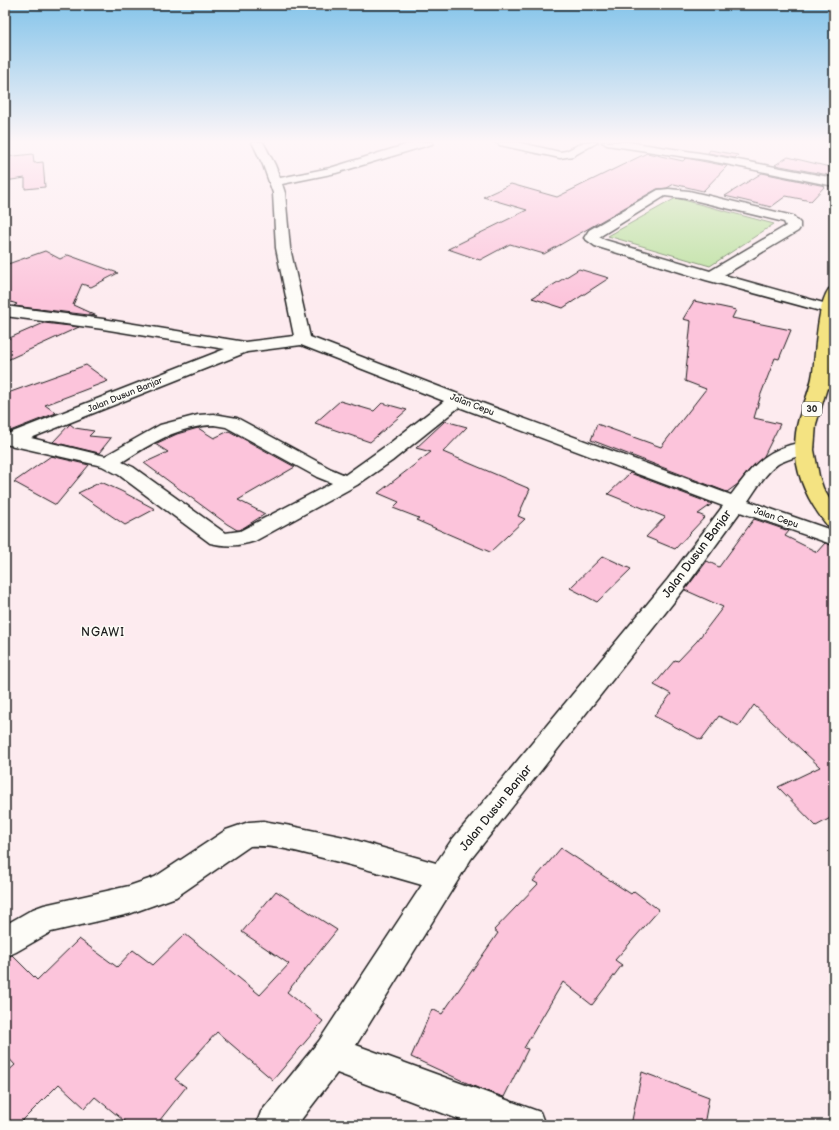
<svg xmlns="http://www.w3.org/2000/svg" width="839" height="1130" font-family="'Balsamiq Sans',sans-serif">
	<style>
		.green { fill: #b9e09c; stroke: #6a7e5c }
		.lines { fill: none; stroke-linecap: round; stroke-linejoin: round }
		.stream { fill: #608f99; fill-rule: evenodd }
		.building { fill: #fcc4db; stroke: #1c1c1c }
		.minor-casing { stroke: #1c1c1c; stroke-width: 3 }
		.major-casing { stroke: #1c1c1c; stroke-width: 3 }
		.highway-casing { stroke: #1c1c1c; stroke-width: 3 }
		.minor { fill: #fdfcf7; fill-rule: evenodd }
		.major { fill: #f4e382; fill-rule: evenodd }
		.highway { fill: #f4e382; fill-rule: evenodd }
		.labels { text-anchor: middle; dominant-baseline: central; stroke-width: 3; stroke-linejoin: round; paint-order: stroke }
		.far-street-label { font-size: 9px; fill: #1c1c1c; stroke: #fdfcf7 }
		.shield { fill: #fdfcf7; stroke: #605f5e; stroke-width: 1 }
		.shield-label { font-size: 9px; font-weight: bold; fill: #1c1c1c }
		.near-street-label { font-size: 12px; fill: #1c1c1c; stroke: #fdfcf7 }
		.quarter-label { font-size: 12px; letter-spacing: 1px; fill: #1c1c1c; stroke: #fdfcf7 }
	</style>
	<rect width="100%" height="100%" fill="#fdebef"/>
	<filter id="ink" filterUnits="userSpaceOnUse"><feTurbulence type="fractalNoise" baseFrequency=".025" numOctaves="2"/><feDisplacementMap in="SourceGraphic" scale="8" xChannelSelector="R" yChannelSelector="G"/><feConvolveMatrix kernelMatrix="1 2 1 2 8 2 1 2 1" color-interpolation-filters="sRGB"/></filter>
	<g filter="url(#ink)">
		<polygon class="green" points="676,198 774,224 710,266 608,236"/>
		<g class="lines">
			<polygon class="stream" points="826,142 834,142 834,144"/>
		</g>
		<g class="building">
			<polygon points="710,150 738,155 735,158 708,153"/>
			<polygon points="647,153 683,161 686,158 727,166 703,191 674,184 667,188 657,189 544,254 510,244 480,260 448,249 527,210 483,197 511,184 557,197"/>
			<polygon points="33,154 34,163 43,162 45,187 25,189 25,178 5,181 5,157"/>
			<polygon points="788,157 834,168 834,176 775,165"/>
			<polygon points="762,173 825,186 811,201 786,196 771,207 725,196"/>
			<polygon points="45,251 60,259 68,255 118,273 91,287 82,284 73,305 97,316 14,306 17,304 5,300 5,265"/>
			<polygon points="579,269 609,278 563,308 532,298"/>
			<polygon points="694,301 736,310 732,318 791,330 779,359 775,358 761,394 754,418 780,424 764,456 749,470 738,484 727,492 591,440 597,424 661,447 706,389 685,381 691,321 683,319"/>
			<polygon points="44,323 79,327 5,361 5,340"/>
			<polygon points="86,365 108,381 45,405 56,413 5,433 5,394"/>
			<polygon points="340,401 374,411 382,403 407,410 370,442 315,423"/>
			<polygon points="445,421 467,427 443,452 530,489 518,516 525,519 490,552 416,520 419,518 393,508 399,502 378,493 431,452 416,448"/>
			<polygon points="70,424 75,428 94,431 89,436 111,438 99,453 53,442"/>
			<polygon points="198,428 214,438 229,431 295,467 238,500 265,514 240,530 237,530 227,524 144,463 168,452 155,444 177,434"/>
			<polygon points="51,456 89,465 56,505 14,482"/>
			<polygon points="630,473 712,504 698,514 705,517 675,549 646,537 665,517 608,494"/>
			<polygon points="101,482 121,491 155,509 125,525 78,493"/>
			<polygon points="754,519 789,531 785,536 817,552 825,543 834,546 834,816 816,826 778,787 820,767 754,705 739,726 719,716 701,740 654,716 671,694 654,685 675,660 678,661 697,641 723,607 685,590 707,561 719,567"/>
			<polygon points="603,556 631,569 597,602 570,588"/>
			<polygon points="561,848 631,894 634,891 659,910 615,960 622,965 592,1005 563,982 524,1048 528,1049 504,1097 480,1089 411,1057 432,1009 442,1014 498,933 494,930 538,884 533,881"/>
			<polygon points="276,891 337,930 287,992 323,1021 273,1080 217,1032 175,1079 186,1087 156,1125 129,1125 95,1097 85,1108 59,1084 18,1125 5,1125 5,1074 15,1065 5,1054 5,958 12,955 37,980 79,939 117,967 133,950 153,965 185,934 260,995 289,964 242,932"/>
			<polygon points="642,1072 709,1097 704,1125 631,1125"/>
		</g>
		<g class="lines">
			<defs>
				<g id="minor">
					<path d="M252 142H263L275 165 280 178 330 168 415 142H433L432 144 336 173 282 184 285 193 290 248 310 337 463 396 731 495C750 470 760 454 790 445 798 443 804 441 812 443L814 447C809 455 788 458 778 464 765 473 757 488 748 501L834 531V545L740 512 684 589 471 859 356 1045 540 1112 545 1125H474L337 1073 297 1125H256L261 1112 319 1041 422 885C385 874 348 864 311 855 291 850 271 845 250 846L176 897 129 914 51 932 16 952 5 957V925L33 909 44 905 129 886 155 877 226 830 249 822 263 821 291 826 344 837 436 863 451 841 668 579 723 506 459 407 392 461 357 485 255 541C239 546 227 547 210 543L119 475 102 466 5 444V435L225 349 103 329 5 316V306L103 319 245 342 294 336 276 248 273 193 263 165ZM301 345 444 401 390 443 345 475 331 469 237 418 214 414 198 415 160 425 105 456 31 438 247 352ZM214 425 226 427 317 477 332 483 240 531 225 533 133 467 122 462C152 443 178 426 214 425Z"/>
					<polygon points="495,142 517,142 560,152 566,151 584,142 598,142 573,156 560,158 500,145"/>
					<polygon points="602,142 628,142 706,154 834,178 834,186 706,160 607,145"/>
					<path d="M669 189 689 191 793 216 800 223V228L798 231 724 275 834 306V312L829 314 824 312 706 280 595 246 584 238 589 230 658 190ZM665 196 689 199 784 222 786 226 710 271 605 240 599 237Z"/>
				</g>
				<polygon id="major" points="820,378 834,379 834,389 814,387 811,383 814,379"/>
				<path id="highway" d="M834 288V328L830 378 816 424 814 450 819 476 823 488 834 507V527L827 525C802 494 788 458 799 418 804 403 811 388 813 372 816 351 817 305 829 289Z"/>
			</defs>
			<use href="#minor" class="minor-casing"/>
			<use href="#major" class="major-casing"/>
			<use href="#highway" class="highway-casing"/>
			<use href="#minor" class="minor"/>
			<use href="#major" class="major"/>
			<use href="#highway" class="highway"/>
		</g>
	</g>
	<linearGradient id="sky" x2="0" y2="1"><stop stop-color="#84c4ea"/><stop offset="0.47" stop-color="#fef6f8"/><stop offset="1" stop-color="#fef6f8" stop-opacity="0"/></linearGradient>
	<rect width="839" height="301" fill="url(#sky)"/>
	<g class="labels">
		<g class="far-street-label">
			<text transform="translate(125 395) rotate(-22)">Jalan Dusun Banjar</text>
			<text transform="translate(472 405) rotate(21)">Jalan Cepu</text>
			<text transform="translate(776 518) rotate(19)">Jalan Cepu</text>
		</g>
		<rect class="shield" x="802" y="402" width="20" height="14" rx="3"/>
		<g class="shield-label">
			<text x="812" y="409">30</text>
		</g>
		<g class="near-street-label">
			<text transform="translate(697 554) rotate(-53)">Jalan Dusun Banjar</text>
			<text transform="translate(496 808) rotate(-51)">Jalan Dusun Banjar</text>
		</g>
		<g class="quarter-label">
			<text x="103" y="632">NGAWI</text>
		</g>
	</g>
	<rect width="839" height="1130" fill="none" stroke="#fdfcf7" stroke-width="20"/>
	<rect x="10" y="10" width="819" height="1110" fill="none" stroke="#1c1c1c" stroke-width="1.5" filter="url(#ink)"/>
</svg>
